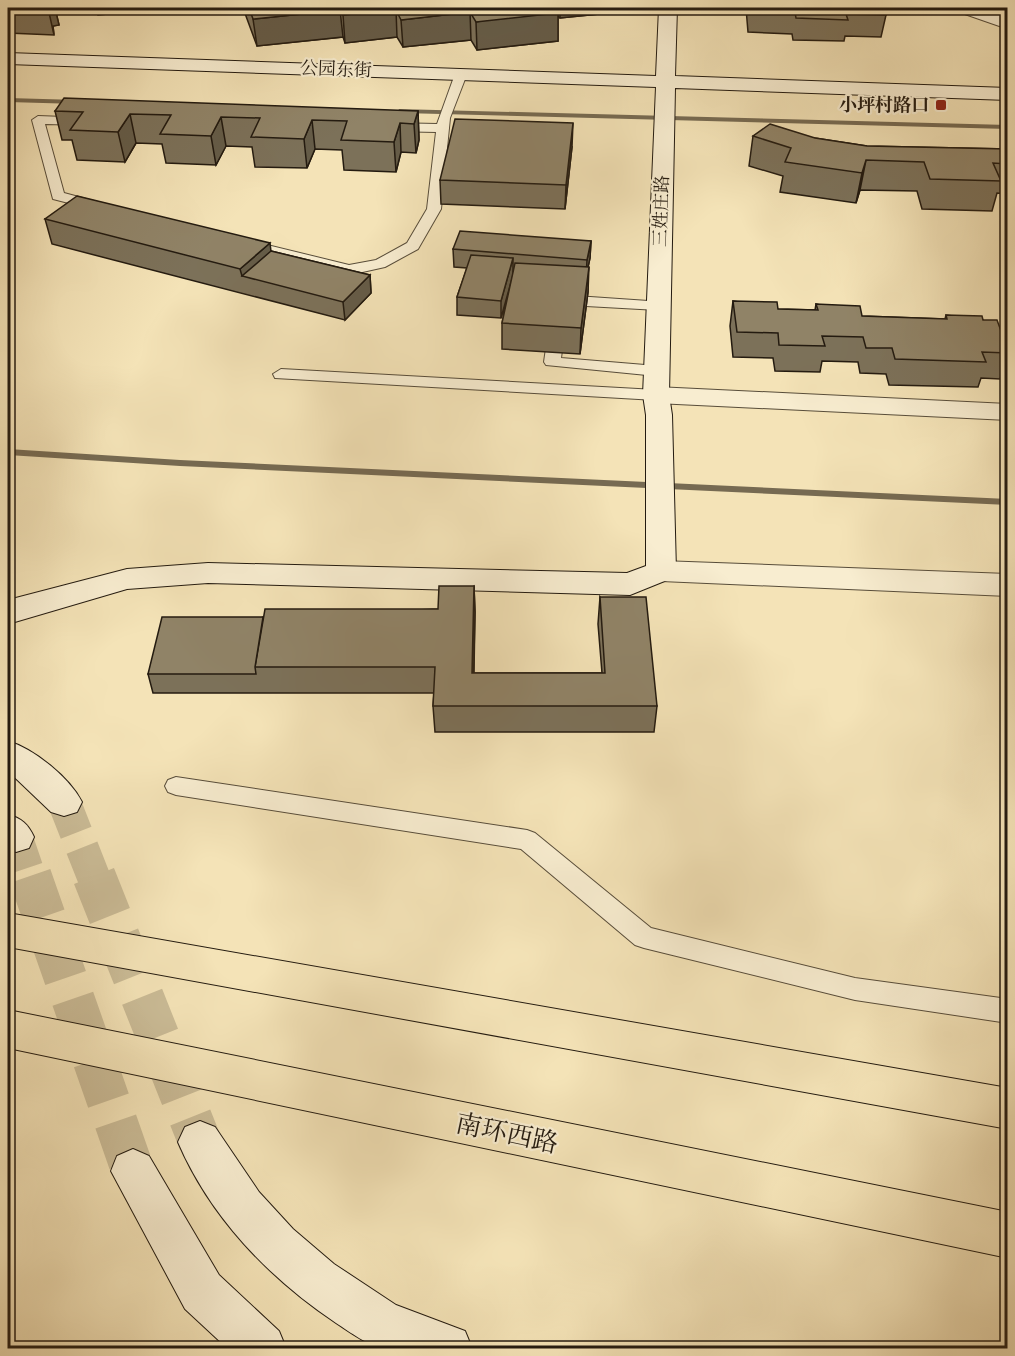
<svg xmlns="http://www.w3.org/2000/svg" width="1015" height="1356" font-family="'IM FELL Great Primer','Noto Serif SC',serif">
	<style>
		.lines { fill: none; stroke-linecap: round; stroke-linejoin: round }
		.stream { fill: #766a52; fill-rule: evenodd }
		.secondary-tunnel-far1 { stroke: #cabb96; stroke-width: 33; stroke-dasharray: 33 16; stroke-linecap: butt }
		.secondary-tunnel { stroke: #cabb96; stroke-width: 43; stroke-dasharray: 43 22; stroke-linecap: butt }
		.lane-casing { stroke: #584d3a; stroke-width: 2 }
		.street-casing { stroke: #584d3a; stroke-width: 2 }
		.secondary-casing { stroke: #241b10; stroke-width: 2 }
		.highway-casing { stroke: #241b10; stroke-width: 2 }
		.lane { fill: #f8edd0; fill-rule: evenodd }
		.street { fill: #f8edd0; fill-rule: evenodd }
		.secondary { fill: #f8edd0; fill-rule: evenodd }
		.highway { fill: #f4e3b7; fill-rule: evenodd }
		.wall { fill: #7c7159; stroke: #241b10; stroke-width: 1.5 }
		.shaded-wall { fill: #655c48; stroke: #241b10; stroke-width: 1.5 }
		.building { fill: #908367; stroke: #241b10; stroke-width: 1.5 }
		.poi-dot { fill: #8f2418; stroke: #f8edd0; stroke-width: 2 }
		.labels { text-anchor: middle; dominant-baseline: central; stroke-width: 4.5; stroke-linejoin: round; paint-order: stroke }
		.far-street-label { font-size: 18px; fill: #241b10; stroke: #f8edd0 }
		.far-poi-label { font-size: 18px; font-weight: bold; fill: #241b10; stroke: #f8edd0; text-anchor: end }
		.near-street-label { font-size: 26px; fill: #241b10; stroke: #f8edd0 }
	</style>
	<rect width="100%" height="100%" fill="#f4e3b7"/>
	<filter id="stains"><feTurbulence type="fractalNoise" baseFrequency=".00333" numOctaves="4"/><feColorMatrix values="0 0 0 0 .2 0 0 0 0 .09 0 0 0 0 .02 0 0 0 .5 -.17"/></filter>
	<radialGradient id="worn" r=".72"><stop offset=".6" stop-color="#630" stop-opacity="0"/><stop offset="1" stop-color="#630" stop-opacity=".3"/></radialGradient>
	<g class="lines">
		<g class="stream">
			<polygon points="8,98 78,100 82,102 78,104 8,102"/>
			<polygon points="399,109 1008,125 1008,129 402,113 398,111"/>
			<polygon points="8,449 180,460 1008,499 1008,505 180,466 8,455"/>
		</g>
		<g class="secondary-tunnel-far1">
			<polyline points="64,802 94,878"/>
			<polyline points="16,837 30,878"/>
		</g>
		<g class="secondary-tunnel">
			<polyline points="30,876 133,1171"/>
			<polyline points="94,876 200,1142"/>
		</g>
		<defs>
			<g id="lane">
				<polygon points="461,70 467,74 450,118 441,209 418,249 385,267 349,275 238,246 236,243 238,240 243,239 349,265 376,260 407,243 427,209 436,132 390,131 384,127 390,123 437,124 455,74"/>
				<polygon points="38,116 91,118 92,121 86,125 45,124 64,193 105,204 107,207 105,210 100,211 53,199 32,120"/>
				<polygon points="561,295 663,302 666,305 663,308 658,310 568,305 561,358 657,366 663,368 665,371 663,374 657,376 546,365 544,362 553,300"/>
				<polygon points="281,369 656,390 664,395 656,400 275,378 273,374"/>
				<polygon points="176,777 527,830 535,833 651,928 855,978 1008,999 1008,1023 855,1000 644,948 635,945 521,849 176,795 168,792 165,786 168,780"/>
			</g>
			<g id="street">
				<polygon points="956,8 980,8 1008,18 1008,29 959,12"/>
				<polygon points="656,387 1008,404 1008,420 656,403 647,401 643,395 647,389"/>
				<polygon points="661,561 1008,574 1008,596 661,581 650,578 646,571 650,564"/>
			</g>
			<g id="secondary">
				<polygon points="659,8 677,8 675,76 1008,88 1008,100 675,88 669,395 672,415 676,571 672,578 630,595 208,583 127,589 8,624 8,600 127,569 208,563 627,573 646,566 646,415 643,395 656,87 8,64 8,53 656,76"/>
				<path d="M8 741C34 749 69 777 82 802L77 812 64 816 51 812 8 771Z"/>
				<path d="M8 814C22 819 28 824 34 837L29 848 16 852 8 849Z"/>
				<path d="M200 1121 215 1127 259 1192 293 1229 334 1264 396 1305 465 1331 472 1348C445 1348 411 1352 385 1348 368 1346 350 1332 336 1323 269 1278 210 1217 178 1142L185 1127Z"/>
				<polygon points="133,1149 149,1156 219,1275 279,1331 286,1348 227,1348 185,1309 111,1171 117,1156"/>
			</g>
			<g id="highway">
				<polygon points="8,913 1008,1088 1008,1129 8,947"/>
				<polygon points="8,1010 1008,1212 1008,1258 8,1048"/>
			</g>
		</defs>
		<use href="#lane" class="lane-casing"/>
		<use href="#street" class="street-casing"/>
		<use href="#secondary" class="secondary-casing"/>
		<use href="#highway" class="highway-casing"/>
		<use href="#lane" class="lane"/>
		<use href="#street" class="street"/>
		<use href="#secondary" class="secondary"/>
		<use href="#highway" class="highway"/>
	</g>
	<g class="wall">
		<polygon points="8,8 55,8 59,25 53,26 54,35 8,33"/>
		<polygon points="243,8 600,8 599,14 560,18 558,16 558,41 477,50 471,40 403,47 397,37 345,43 343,37 257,46"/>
		<polygon points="746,8 884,8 886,15 881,37 845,36 844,41 793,40 792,34 748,32"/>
		<polygon points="55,111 418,111 419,140 416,153 401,152 396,172 344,170 342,150 315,149 307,168 255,167 252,147 226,146 216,165 166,163 162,144 136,143 125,162 77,160 72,140 62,140"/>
		<polygon points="753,136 815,138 867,146 1008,149 1008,194 997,193 992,211 922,209 917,191 860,190 856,203 780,192 783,176 749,166"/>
		<polygon points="572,147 565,209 441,204 440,180"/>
		<polygon points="45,219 271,251 370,275 371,293 345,320 52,244"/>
		<polygon points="591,241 590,258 588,267 588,292 580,354 502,349 502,323 508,292 501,318 457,315 457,297 467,268 454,267 453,249"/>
		<polygon points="733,301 778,309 815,310 816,304 862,316 945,319 946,315 983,320 1008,350 1008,357 1000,379 981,378 978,387 889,385 886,374 860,373 858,362 822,361 820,372 775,371 773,358 733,357 730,326"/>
		<polygon points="474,586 475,612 474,673 602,673 598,624 600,597 657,706 654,732 435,732 433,706 434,693 153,693 148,674 263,617 438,609"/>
	</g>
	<g class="shaded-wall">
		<polygon points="48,8 55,8 59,25 53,26 54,35"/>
		<polygon points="97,8 177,8 98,15"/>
		<polygon points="549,8 556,8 556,14 558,13 558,41 477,50 476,22"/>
		<polygon points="560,8 600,8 599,14 560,18"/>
		<polygon points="340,10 343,37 257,46 253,19"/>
		<polygon points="396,10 397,37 345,43 343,15"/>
		<polygon points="470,12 471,40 403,47 401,20"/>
		<polygon points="418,111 419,140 416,153 414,124"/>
		<polygon points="130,114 136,143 125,162 118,132"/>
		<polygon points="221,117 226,146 216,165 211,136"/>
		<polygon points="312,120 315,149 307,168 304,139"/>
		<polygon points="400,123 401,152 396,172 394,142"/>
		<polygon points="573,123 572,147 565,209 566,185"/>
		<polygon points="866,160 860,190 856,203 862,173"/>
		<polygon points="591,241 590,258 586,277 587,260"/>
		<polygon points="270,243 273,268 242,276 240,269"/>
		<polygon points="513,258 513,275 501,318 501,301"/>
		<polygon points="589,267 588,292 580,354 581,328"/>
		<polygon points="370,275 371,293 345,320 343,302"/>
		<polygon points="474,586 475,612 473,699 472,673"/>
	</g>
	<g class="building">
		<polygon points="8,8 48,8 49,13 8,12"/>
		<polygon points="249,8 554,8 558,13 476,22 470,12 401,20 396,10 343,15 340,10 253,19"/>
		<polygon points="750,8 884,8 886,15 846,14 848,20 796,18 795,12 750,10"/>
		<polygon points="64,98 418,111 414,124 400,123 394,142 341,140 347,121 312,120 304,139 251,137 260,118 221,117 211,136 160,134 171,115 130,114 118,132 70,130 83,112 55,111"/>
		<polygon points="455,119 573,123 566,185 440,180"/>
		<polygon points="770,124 815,138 867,146 1008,149 1008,164 993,163 1001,181 930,179 924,162 866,160 862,173 785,162 791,148 753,136"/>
		<polygon points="77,196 270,243 240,269 45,219"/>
		<polygon points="460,231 591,241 587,260 453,249"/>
		<polygon points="271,251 370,275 343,302 242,276"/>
		<polygon points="471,255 513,258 501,301 457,297"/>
		<polygon points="515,263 589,267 581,328 502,323"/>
		<polygon points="733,301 777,302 778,309 818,310 816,304 860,306 862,316 947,319 946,315 982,316 983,320 997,320 1008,350 1008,353 982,352 986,362 895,359 892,348 866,348 863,337 822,336 825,346 779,345 778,333 737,332"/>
		<polygon points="439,586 474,586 472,673 605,673 600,597 646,597 657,706 433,706 435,667 255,667 265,609 438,609"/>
		<polygon points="162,617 263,617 255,667 256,674 148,674"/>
	</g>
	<rect class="poi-dot" x="935" y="99" width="12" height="12" rx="3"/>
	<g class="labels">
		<g class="far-street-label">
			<text transform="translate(336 69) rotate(2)">公园东街</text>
			<text transform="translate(661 211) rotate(-88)">三姓庄路</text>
		</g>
		<g class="far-poi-label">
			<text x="929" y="105">小坪村路口</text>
		</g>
		<g class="near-street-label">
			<text transform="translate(507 1133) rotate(12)">南环西路</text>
		</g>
	</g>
	<rect width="1015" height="1356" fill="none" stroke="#f4e3b7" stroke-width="30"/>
	<rect x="9" y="9" width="997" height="1338" fill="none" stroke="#241b10" stroke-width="3"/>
	<rect x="15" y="15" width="985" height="1326" fill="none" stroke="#241b10" stroke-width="1.5"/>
	<rect width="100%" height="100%" filter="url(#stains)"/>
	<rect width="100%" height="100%" fill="url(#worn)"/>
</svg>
